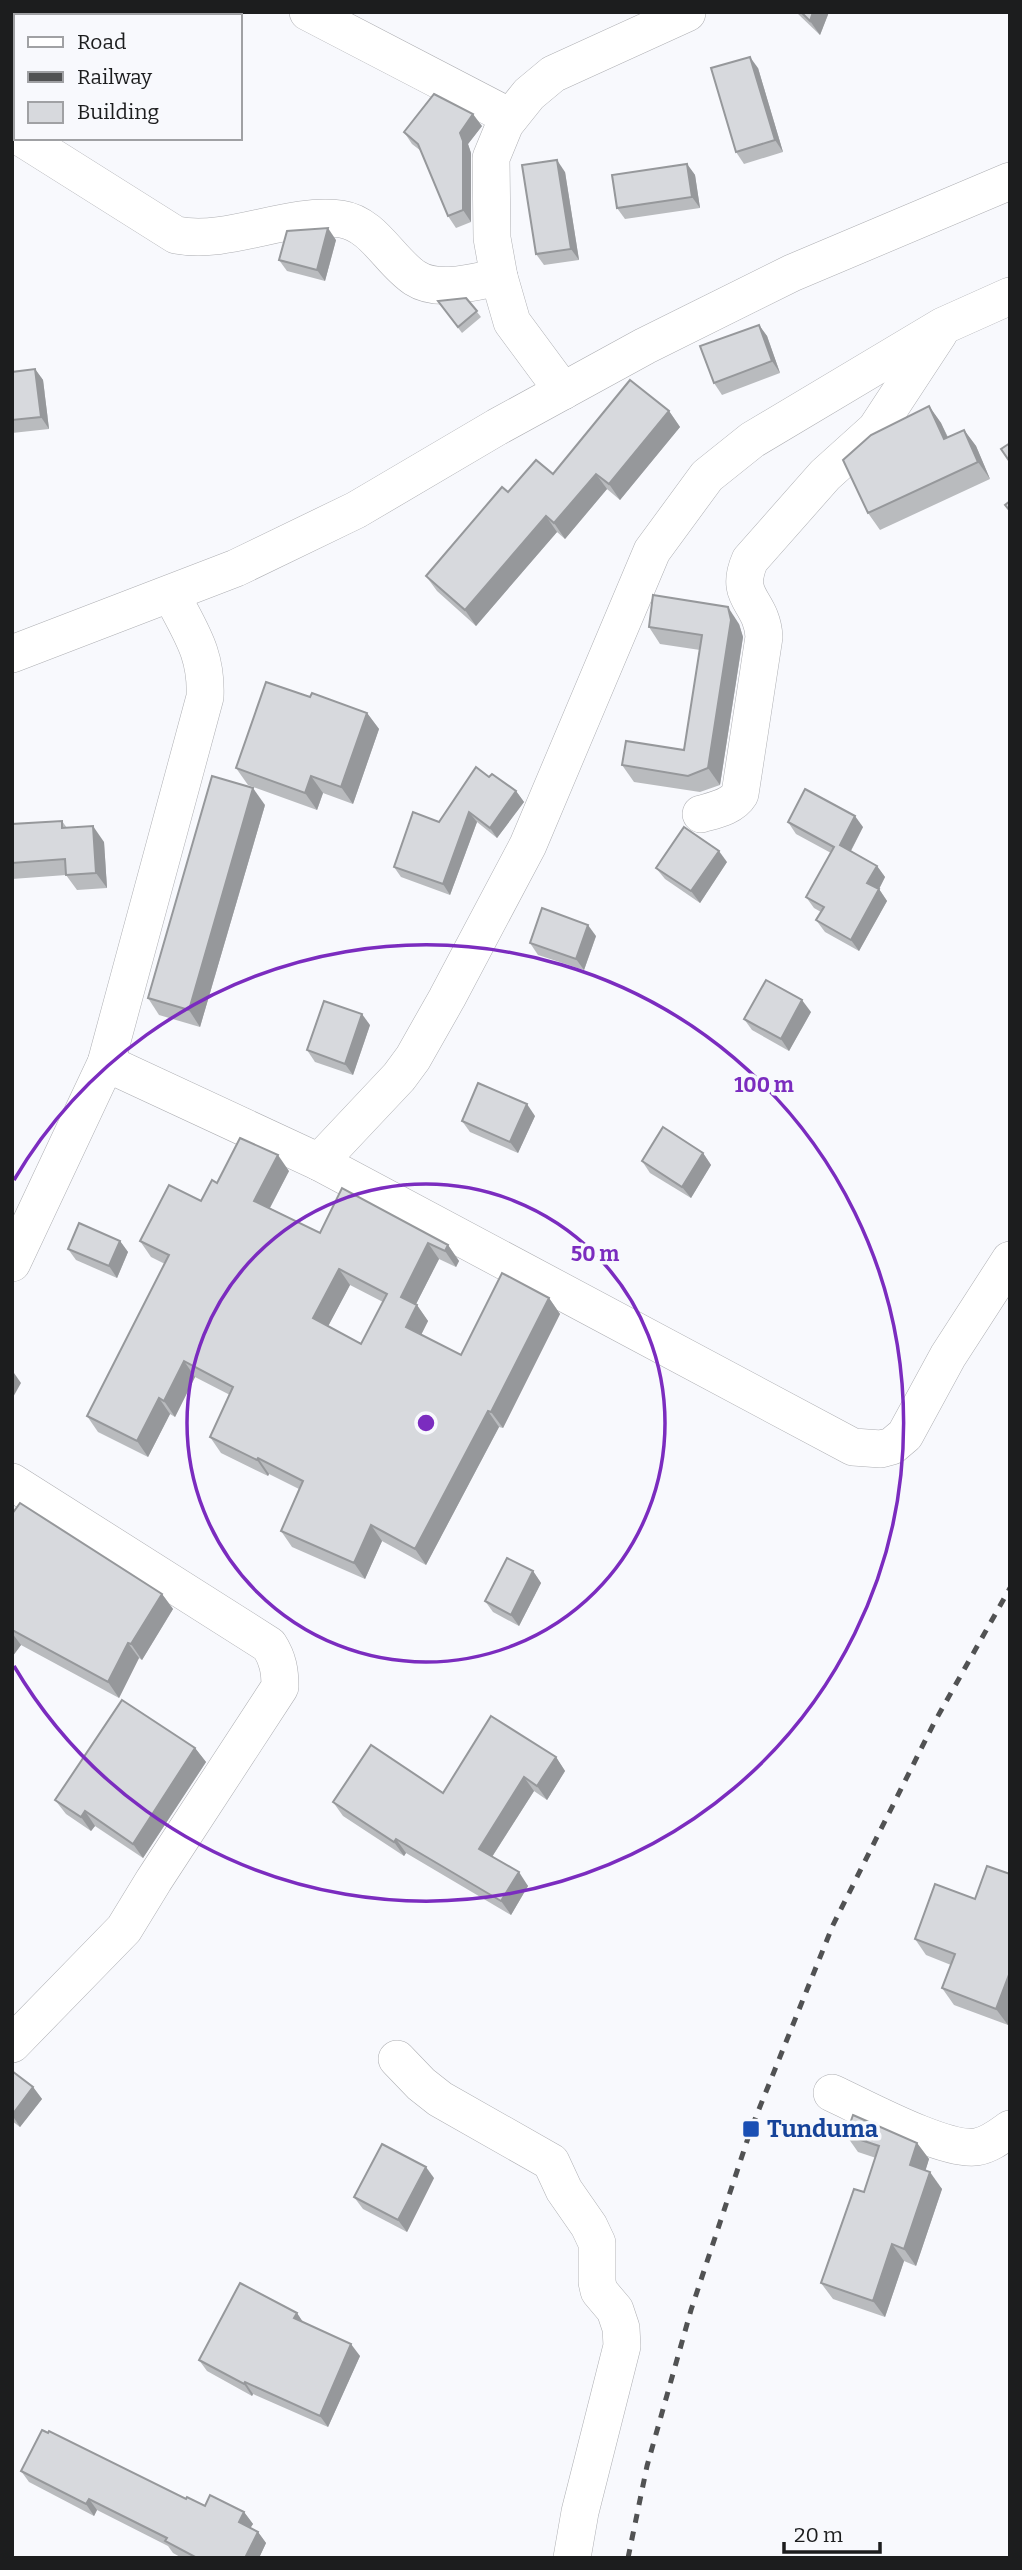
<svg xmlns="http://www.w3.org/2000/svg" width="1022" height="2570" font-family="Bitter,serif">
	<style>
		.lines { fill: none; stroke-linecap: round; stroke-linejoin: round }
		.street-casing { stroke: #aeafb3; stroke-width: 38 }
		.street { stroke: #fff; stroke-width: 37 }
		.rail { stroke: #515253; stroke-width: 5; stroke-dasharray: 9 9; stroke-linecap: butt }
		.wall { fill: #b9bbbe; fill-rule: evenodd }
		.shaded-wall { fill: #96989b }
		.building { fill: #d7d9dd; stroke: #96989b; stroke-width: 2; fill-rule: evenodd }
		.ring { fill: none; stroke: #7b2cbf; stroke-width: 3.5 }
		.transit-dot { fill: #1a4fb4; stroke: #f8f9fd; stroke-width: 2.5 }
		.labels { text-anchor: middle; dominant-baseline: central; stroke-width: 7; stroke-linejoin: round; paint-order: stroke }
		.transit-label { font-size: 24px; font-weight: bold; fill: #164399; stroke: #f8f9fd; text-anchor: start }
		.centre { fill: #7b2cbf; stroke: #f8f9fd; stroke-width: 3.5 }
		.ring-label { font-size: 21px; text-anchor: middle; font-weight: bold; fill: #7b2cbf; stroke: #f8f9fd; stroke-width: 7; stroke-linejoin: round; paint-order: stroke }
	</style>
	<rect width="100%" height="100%" fill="#f8f9fd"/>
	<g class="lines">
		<defs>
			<g id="street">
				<polyline points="308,12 510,117"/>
				<path d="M22 138 176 235C231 245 286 212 341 219 374 224 389 261 415 278 438 293 474 282 499 277"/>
				<polyline points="563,391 512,322 499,277 492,238 491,158 505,124 529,94 553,74 687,13"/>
				<polyline points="12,654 236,568 356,510 497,427 645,346 792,273 1010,181"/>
				<path d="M701 814C715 810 732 807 740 794L764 637C762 600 733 599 750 560L825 475 876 429 939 333"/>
				<polyline points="106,1063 319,1162 853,1447 881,1449 892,1446 905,1435 948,1356 1010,1260"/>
				<polyline points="319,1162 399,1077 413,1058 447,998 528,845 652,551 707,476 752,440 943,326 1010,296"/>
				<path d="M12 1263 106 1063 205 697C207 653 190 632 171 594"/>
				<path d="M12 1482 269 1645C278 1659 280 1671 280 1687L154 1880 124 1929 12 2044"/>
				<polyline points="397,2059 421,2084 440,2099 551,2162 564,2190 589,2226 597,2243 597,2282 599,2291 615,2310 621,2328 622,2346 580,2512 572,2558"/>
				<path d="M832 2093C865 2108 943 2151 976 2147 989 2145 999 2137 1010 2129"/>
			</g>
		</defs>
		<use href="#street" class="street-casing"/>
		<use href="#street" class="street"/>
		<polyline class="rail" points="628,2558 647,2466 691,2310 751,2129 833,1925 934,1723 1010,1588"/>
	</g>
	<g class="wall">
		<polygon points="796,12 829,12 820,35"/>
		<polygon points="758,68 783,152 744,164 736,152"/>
		<polygon points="482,126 468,144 471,153 471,222 456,228 448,216 421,151 412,144 404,132"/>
		<polygon points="687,164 695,175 700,208 625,219 617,208"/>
		<polygon points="565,172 579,260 544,265 536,254"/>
		<polygon points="336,240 325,281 287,271 279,260"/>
		<polygon points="466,298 481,317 462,333 438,301"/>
		<polygon points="759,325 767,336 780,373 722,395 714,383"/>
		<polygon points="35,369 43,380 49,429 12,433 12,372"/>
		<polygon points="929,406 941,423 948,437 964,430 976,446 990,479 880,530 868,513"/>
		<polygon points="669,411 680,427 620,500 607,489 565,539 557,532 476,626 437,591 426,576 553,474"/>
		<polygon points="739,624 743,637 720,785 700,792 634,782 622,765 684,750 700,650 660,644 649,627"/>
		<polygon points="367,713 379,729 353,804 323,793 317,810 248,785 236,768"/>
		<polygon points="489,777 516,791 524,802 497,838 477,822 450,895 401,877 394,867 439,822"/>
		<polygon points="265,805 200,1027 159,1015 148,998"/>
		<polygon points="62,821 67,828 104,842 107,888 77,890 66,875 12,879 12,824"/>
		<polygon points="788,822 863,827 851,851 877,866 885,877 879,889 887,901 859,951 825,932 816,920 821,912 814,908 806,897 831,853 796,834"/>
		<polygon points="727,862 700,903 665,879 656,868"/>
		<polygon points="596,936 584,970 538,955 530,943"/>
		<polygon points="811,1012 789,1051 752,1030 744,1019"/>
		<polygon points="370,1025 353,1075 315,1062 307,1050"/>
		<polygon points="535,1116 518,1153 470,1132 462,1121"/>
		<polygon points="703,1153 711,1165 691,1198 650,1173 642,1161"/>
		<path d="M289 1171 270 1208 320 1233 448 1245 459 1261 456 1267 439 1259 416 1304 428 1321 421 1335 461 1355 549 1298 560 1314 503 1428 499 1427 426 1565 382 1541 365 1579 292 1547 281 1531 299 1489 269 1474 268 1476 221 1453 210 1437 230 1395 195 1377 175 1417 170 1414 148 1457 98 1432 87 1416 165 1264 151 1257 140 1241 201 1201 217 1183ZM350 1285 383 1302 361 1344 328 1326Z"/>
		<polygon points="120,1241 128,1252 117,1278 76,1260 68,1249"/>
		<polygon points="12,1514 162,1594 173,1609 142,1660 139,1658 119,1698 21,1645 12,1657"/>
		<polygon points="533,1571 541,1583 519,1626 493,1612 485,1601"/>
		<polygon points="195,1748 206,1762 143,1858 95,1826 91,1831 66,1814 55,1800"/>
		<polygon points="556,1757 565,1771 547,1800 534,1791 492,1857 528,1886 511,1915 406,1853 404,1856 343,1816 333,1802 443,1793"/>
		<polygon points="1010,1874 1010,2020 1008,2025 954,2005 942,1988 951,1965 926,1955 915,1939 975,1899"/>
		<polygon points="12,2071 33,2087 42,2099 20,2127 12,2121"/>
		<polygon points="846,2135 917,2143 929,2159 925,2171 942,2189 916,2266 904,2261 885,2317 833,2299 821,2283 864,2192 876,2158 858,2152"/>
		<polygon points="434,2178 407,2232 363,2209 354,2197"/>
		<polygon points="297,2313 303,2323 360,2356 328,2427 253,2394 252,2396 207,2371 199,2360"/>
		<polygon points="21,2471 186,2499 205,2506 244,2512 253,2524 250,2528 258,2532 266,2543 259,2558 182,2558 173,2553 168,2546 97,2510 94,2516 29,2482"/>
	</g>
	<g class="shaded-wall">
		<polygon points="168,12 189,12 187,16 166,16"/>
		<polygon points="813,12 829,12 820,35 810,21"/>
		<polygon points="750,57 758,68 783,152 775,140"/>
		<polygon points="473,114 482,126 468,144 471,153 471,222 463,210 460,133"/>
		<polygon points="557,160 565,172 579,260 571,249"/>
		<polygon points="687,164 695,175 700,208 692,197"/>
		<polygon points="328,228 336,240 325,281 317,270"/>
		<polygon points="759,325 767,336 780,373 772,361"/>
		<polygon points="35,369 43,380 49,429 41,417"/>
		<polygon points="929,406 941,423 956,456 944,439"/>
		<polygon points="669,411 680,427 620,500 609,484"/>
		<polygon points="964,430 976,446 990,479 978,462"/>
		<polygon points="596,474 607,489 565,539 554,523"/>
		<polygon points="546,516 557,532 476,626 465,610"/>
		<polygon points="728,607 739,624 743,637 720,785 708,768"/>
		<polygon points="367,713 379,729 353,804 341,787"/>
		<polygon points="311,776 323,793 317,810 305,793"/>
		<polygon points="253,788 265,805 200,1027 189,1010"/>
		<polygon points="516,791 524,802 497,838 490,828"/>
		<polygon points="469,812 477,822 450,895 443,884"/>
		<polygon points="855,816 863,827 848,856 840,845"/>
		<polygon points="93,826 104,842 107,888 96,873"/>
		<polygon points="719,851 727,862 700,903 691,891"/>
		<polygon points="877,866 885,877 876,895 867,883"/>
		<polygon points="879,889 887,901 859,951 851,940"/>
		<polygon points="588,925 596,936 584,970 576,959"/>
		<polygon points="802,1000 811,1012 789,1051 781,1039"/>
		<polygon points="362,1014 370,1025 353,1075 345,1064"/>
		<polygon points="527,1104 535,1116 518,1153 510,1142"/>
		<polygon points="703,1153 711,1165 691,1198 682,1187"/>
		<polygon points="278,1155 289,1171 265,1217 254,1201"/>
		<polygon points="120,1241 128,1252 117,1278 109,1266"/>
		<polygon points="428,1243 439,1259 412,1312 401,1297"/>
		<polygon points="448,1245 459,1261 456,1267 445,1251"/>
		<polygon points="339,1269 350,1285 324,1334 313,1318"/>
		<polygon points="549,1298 560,1314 503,1428 491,1412"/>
		<polygon points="417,1305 428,1321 417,1343 406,1327"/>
		<polygon points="184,1361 195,1377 175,1417 164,1401"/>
		<polygon points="14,1373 21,1383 12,1399 12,1376"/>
		<polygon points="159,1398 170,1414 148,1457 137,1441"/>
		<polygon points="488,1411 499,1427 426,1565 415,1549"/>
		<polygon points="258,1458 269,1474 268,1476 257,1460"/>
		<polygon points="371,1525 382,1541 365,1579 354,1563"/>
		<polygon points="533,1571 541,1583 519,1626 511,1615"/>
		<polygon points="162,1594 173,1609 142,1660 131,1644"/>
		<polygon points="12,1633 21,1645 12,1657"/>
		<polygon points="128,1643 139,1658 119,1698 108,1682"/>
		<polygon points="195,1748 206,1762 143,1858 133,1844"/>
		<polygon points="556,1757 565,1771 547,1800 537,1786"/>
		<polygon points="524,1777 534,1791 488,1863 479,1849"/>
		<polygon points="85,1811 95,1826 91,1831 81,1817"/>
		<polygon points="396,1839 406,1853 404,1856 394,1842"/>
		<polygon points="519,1872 528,1886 511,1915 501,1901"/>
		<polygon points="1010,1972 1010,2020 1008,2025 996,2009"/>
		<polygon points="33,2087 42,2099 20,2127 12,2115"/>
		<polygon points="917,2143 929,2159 922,2182 910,2165"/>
		<polygon points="426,2167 434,2178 407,2232 398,2220"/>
		<polygon points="930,2172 942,2189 916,2266 904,2249"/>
		<polygon points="892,2244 904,2261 885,2317 873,2301"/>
		<polygon points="297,2313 305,2325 294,2318"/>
		<polygon points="351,2344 360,2356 328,2427 320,2416"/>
		<polygon points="245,2382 253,2394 252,2396 244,2384"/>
		<polygon points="89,2499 97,2510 94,2516 86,2504"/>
		<polygon points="244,2512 253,2524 247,2533 239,2522"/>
		<polygon points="258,2532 266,2543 259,2558 245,2558"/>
	</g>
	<g class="building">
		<polygon points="45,12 168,12 166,16 42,16"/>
		<polygon points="801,12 813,12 810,21"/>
		<polygon points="16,50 16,60 12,57 12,54"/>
		<polygon points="750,57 775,140 736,152 711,68"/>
		<polygon points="434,94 473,114 460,133 463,141 463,210 448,216 418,144 404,132"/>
		<polygon points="557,160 571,249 536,254 522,165"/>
		<polygon points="687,164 692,197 617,208 612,175"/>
		<polygon points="328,228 317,270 279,260 287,231"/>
		<polygon points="466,298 477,311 458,327 438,301"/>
		<polygon points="759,325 772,361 714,383 700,346"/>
		<polygon points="35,369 41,417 12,420 12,372"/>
		<polygon points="630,380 669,411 609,484 596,474 554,523 546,516 465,610 426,576 502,487 508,492 536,460 553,474"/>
		<polygon points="929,406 944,439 964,430 978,462 868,513 843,460 871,435"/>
		<polygon points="1010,443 1010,462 1001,449"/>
		<polygon points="1010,501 1010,511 1005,505"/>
		<polygon points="653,595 728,607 731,620 708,768 688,776 622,765 626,741 684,750 702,635 649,627"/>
		<polygon points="266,682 310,697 312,693 367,713 341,787 311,776 305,793 236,768"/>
		<polygon points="476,767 489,777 492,774 516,791 490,828 469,812 443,884 394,867 413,812 439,822"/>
		<polygon points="212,776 253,788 189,1010 148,998"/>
		<polygon points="805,789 855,816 840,845 877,866 867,883 879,889 851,940 816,920 824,907 806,897 834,847 788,822"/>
		<polygon points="62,821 62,828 93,826 96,873 66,875 65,859 12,863 12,824"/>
		<polygon points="684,827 719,851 691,891 656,868"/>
		<polygon points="542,908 588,925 576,959 530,943"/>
		<polygon points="766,980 802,1000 781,1039 744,1019"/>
		<polygon points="324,1001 362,1014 345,1064 307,1050"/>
		<polygon points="478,1083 527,1104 510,1142 462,1121"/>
		<polygon points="663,1127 703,1153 682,1187 642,1161"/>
		<path d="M240 1138 278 1155 254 1201 320 1233 342 1188 448 1245 445 1251 428 1243 401 1297 417 1305 406 1327 461 1355 502 1273 549 1298 491 1412 488 1411 415 1549 371 1525 354 1563 281 1531 303 1481 258 1458 257 1460 210 1437 233 1387 184 1361 164 1401 159 1398 137 1441 87 1416 169 1255 140 1241 169 1185 201 1201 212 1180 217 1183ZM339 1269 387 1294 361 1344 313 1318Z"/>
		<polygon points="79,1223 120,1241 109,1266 68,1249"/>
		<polygon points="20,1503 162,1594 131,1644 128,1643 108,1682 12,1630 12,1514"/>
		<polygon points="507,1558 533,1571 511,1615 485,1601"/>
		<polygon points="122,1700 195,1748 133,1844 85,1811 81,1817 55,1800"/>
		<polygon points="491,1716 556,1757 537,1786 524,1777 479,1849 519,1872 501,1901 396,1839 394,1842 333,1802 371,1745 443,1793"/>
		<polygon points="987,1866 1010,1874 1010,1972 996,2009 942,1988 955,1954 915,1939 935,1884 975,1899"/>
		<polygon points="12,2071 33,2087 12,2115"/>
		<polygon points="853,2115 917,2143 910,2165 930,2172 904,2249 892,2244 873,2301 821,2283 854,2189 864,2192 879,2146 846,2135"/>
		<polygon points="382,2144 426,2167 398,2220 354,2197"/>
		<polygon points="240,2283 297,2313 294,2318 351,2344 320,2416 245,2382 244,2384 199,2360"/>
		<polygon points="42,2430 48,2433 49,2431 186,2499 187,2497 205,2506 210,2495 244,2512 239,2522 258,2532 245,2558 197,2558 165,2541 167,2538 89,2499 86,2504 21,2471"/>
	</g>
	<g class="ring">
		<circle cx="426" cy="1423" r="239"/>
		<path d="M14 1180A478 478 0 1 1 14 1666"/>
	</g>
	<rect class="transit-dot" x="742" y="2120" width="18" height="18" rx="3.5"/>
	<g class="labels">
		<g class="transit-label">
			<text x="767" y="2129">Tunduma</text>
		</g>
	</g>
	<circle cx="426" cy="1423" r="10" class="centre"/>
	<g class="ring-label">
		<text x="764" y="1092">100 m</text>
		<text x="595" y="1261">50 m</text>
	</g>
	<rect width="1022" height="2570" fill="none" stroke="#1c1d1e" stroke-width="28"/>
	<rect x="14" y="14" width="228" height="126" fill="#f8f9fd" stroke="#a0a1a4" stroke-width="2"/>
	<rect x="28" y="37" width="35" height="10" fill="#ffffff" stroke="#a0a1a4" stroke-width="2"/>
	<text x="77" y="49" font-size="21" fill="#1c1d1e">Road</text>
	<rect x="28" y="72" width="35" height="10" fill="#515253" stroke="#a0a1a4" stroke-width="2"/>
	<text x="77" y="84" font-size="21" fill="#1c1d1e">Railway</text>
	<rect x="28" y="102" width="35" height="21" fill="#d7d9dd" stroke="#a0a1a4" stroke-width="2"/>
	<text x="77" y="119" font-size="21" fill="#1c1d1e">Building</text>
	<path d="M784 2542v10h96v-10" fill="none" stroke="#1c1d1e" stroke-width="3.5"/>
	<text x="794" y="2542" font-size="21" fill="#1c1d1e" stroke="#f8f9fd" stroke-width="5" paint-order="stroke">20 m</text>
</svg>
